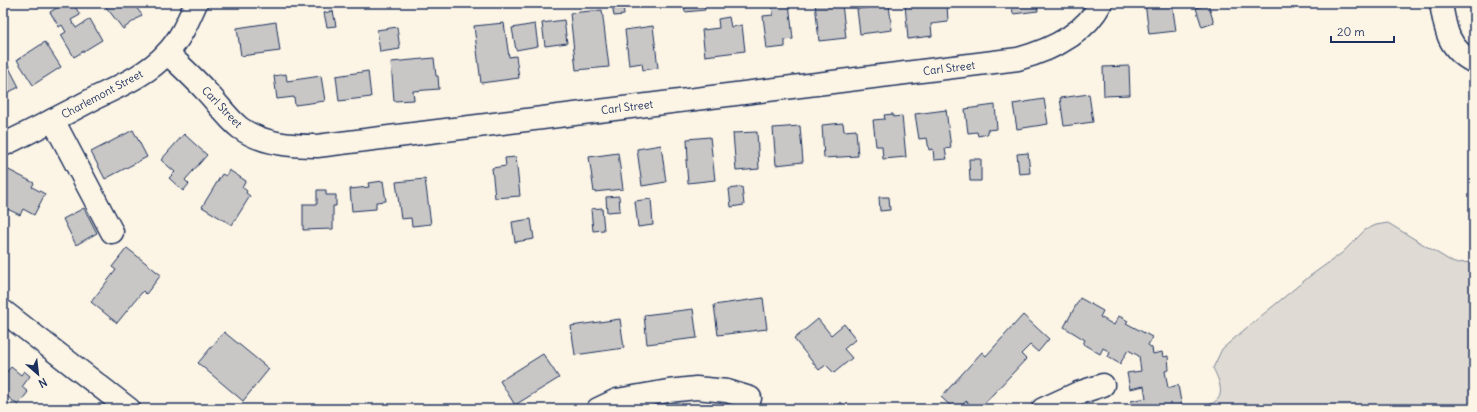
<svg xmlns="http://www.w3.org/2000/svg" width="1477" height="412" font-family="Delius,sans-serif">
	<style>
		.green { fill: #dfdbd4; stroke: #7d8599 }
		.building { fill: #c8c7c6; stroke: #1b2f5e }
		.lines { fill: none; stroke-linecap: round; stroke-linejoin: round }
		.minor-casing { stroke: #1b2f5e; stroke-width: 25 }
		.minor { stroke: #fcf5e5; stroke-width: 22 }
		.labels { text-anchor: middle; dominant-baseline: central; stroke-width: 3.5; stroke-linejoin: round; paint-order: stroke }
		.street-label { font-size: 11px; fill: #1b2f5e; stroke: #fcf5e5 }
	</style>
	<rect width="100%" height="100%" fill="#fcf5e5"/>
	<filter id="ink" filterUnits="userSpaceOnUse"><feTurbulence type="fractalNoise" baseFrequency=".025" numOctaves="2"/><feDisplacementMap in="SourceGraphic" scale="8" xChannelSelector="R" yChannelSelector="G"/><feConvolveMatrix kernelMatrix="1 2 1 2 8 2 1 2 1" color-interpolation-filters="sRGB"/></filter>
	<g filter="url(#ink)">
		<path class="green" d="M1388 223 1454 263 1474 262V409H1200C1205 406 1213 404 1217 400 1225 392 1217 376 1213 368L1222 349 1244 330 1310 276 1342 253 1365 230 1376 225Z"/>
		<g class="building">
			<polygon points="65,3 73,3 80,15 71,20 76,28 90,19 102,40 74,57 61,35 66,32 62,25 59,27 50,12"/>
			<polygon points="103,3 133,3 142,15 123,29"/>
			<polygon points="612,3 623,3 624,15 614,16"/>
			<polygon points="684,3 704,3 705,10 685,12"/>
			<polygon points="772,3 789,3 793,39 785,40 785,47 767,49 763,16 773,15"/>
			<polygon points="815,3 833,3 833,5 842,4 846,38 819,41"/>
			<polygon points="911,3 947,3 948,22 931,24 932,36 908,39 905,4"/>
			<polygon points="1012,3 1037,3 1038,11 1013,14"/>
			<polygon points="1145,3 1172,3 1176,31 1149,34"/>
			<polygon points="1208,4 1214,23 1202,27 1196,8"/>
			<polygon points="889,5 892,30 860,34 857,9"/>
			<polygon points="602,10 609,67 576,70 570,13"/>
			<polygon points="333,11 336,26 327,27 324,13"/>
			<polygon points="729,17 731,27 742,25 745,51 705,56 702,30 719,28 718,19"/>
			<polygon points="564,20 567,43 545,46 542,23"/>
			<polygon points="276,22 280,51 241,56 237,28"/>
			<polygon points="504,23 509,57 516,56 519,78 481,83 474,26"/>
			<polygon points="535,24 538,46 516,50 512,28"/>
			<polygon points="653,26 658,68 643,70 642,63 629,65 625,30"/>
			<polygon points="397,27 400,49 380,52 377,30"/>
			<polygon points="45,42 61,67 33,85 17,60"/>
			<polygon points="3,56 19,87 3,95"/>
			<polygon points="434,58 436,76 438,76 439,89 413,91 414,100 394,101 391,62"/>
			<polygon points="1129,66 1130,95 1104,96 1103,67"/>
			<polygon points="368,71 371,97 339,101 336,76"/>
			<polygon points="286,74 287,81 321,76 325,101 295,105 294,97 277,99 274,76"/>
			<polygon points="1089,94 1093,122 1064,126 1060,98"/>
			<polygon points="1044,99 1048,124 1017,129 1013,104"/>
			<polygon points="995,105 997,129 987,130 988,134 978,136 977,132 968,133 965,109"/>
			<polygon points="946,110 951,148 945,149 947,159 934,160 933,149 929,150 927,138 919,139 915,114"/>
			<polygon points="893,114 893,117 902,116 906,157 883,159 882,146 876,146 873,120 885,119 884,115"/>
			<polygon points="843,123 844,131 856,130 858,156 824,158 822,125"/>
			<polygon points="800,126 803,162 776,165 773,128"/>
			<polygon points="133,130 147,157 105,179 91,152"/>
			<polygon points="757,132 759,169 736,171 733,133"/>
			<polygon points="184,134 207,155 185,180 189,184 183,191 169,178 175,172 161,160"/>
			<polygon points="710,137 715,180 688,183 686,160 688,160 687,139"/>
			<polygon points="661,145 666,182 642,186 637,149"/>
			<polygon points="618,153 623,189 594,192 589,157"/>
			<polygon points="1028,153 1030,173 1019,174 1017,154"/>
			<polygon points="516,157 520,196 495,198 492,168 506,166 505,158"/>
			<polygon points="969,159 981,159 981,181 970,181"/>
			<polygon points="3,167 34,183 32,187 45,194 34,215 23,209 20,215 3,207"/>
			<polygon points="229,170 246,181 242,187 247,191 246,193 250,196 232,225 202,207 222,174 226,176"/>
			<polygon points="425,179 431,224 412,226 411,218 401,219 396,182"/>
			<polygon points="383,181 386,201 376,202 376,209 352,211 350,189 369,187 368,183"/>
			<polygon points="742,187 744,205 731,207 729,189"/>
			<polygon points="317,190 326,190 326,195 336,195 336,206 333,206 333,229 303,230 303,204 317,204"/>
			<polygon points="619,196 620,211 607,212 606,197"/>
			<polygon points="879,197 889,197 890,210 880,211"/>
			<polygon points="651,199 653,225 638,227 635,201"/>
			<polygon points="84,208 97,233 76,245 63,219"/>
			<polygon points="602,208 604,230 593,231 591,209"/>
			<polygon points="531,219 534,239 515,242 512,222"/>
			<polygon points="127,248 161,275 146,294 143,291 117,323 91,302 116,270 112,267"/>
			<polygon points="763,298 767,329 718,335 714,305"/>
			<polygon points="1080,298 1103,311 1100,317 1114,325 1119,316 1128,321 1126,323 1152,337 1148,345 1152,348 1153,354 1162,352 1163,357 1168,356 1169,370 1165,371 1168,388 1178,385 1182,408 1175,409 1133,409 1131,401 1146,398 1144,386 1130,389 1127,373 1141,371 1139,356 1128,350 1120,364 1108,357 1110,352 1103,348 1100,354 1083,344 1085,340 1064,327"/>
			<polygon points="693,309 697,338 647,344 644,315"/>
			<polygon points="1023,315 1049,339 1038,352 1030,345 1021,354 1026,359 979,409 975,409 966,401 959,409 954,409 941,397 982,352 986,356"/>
			<polygon points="620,319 624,348 575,355 571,326"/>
			<polygon points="818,319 831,335 844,324 856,339 844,349 852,358 834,373 826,365 819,370 794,339"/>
			<polygon points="224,332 269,369 243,401 198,363"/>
			<polygon points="543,354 559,378 515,405 500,381"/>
			<polygon points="11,367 21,375 24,371 30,376 22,387 28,392 18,405 3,393 3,376"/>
			<polygon points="840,402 850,409 835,409"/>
		</g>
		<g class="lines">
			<defs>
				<g id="minor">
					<path d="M1441 3C1445 29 1448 49 1474 62"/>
					<path d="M167 53C180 65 193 77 205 90 217 102 226 117 240 128 262 144 291 146 317 146L1018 59C1051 50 1085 34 1101 3"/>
					<polyline points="53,120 112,232"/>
					<path d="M3 145C34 130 65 114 95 98 120 86 148 74 167 53 181 38 188 21 196 3"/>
					<polyline points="3,311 129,409"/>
					<polyline points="598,409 617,400 668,391 696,388 727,391 750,398"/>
					<polyline points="1043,409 1078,393 1103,385"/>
				</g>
			</defs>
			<use href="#minor" class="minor-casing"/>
			<use href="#minor" class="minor"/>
		</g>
	</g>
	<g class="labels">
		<g class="street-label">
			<text transform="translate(949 68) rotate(-7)">Carl Street</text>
			<text transform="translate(102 94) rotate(-28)">Charlemont Street</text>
			<text transform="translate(222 107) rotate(46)">Carl Street</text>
			<text transform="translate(627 107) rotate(-7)">Carl Street</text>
		</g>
	</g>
	<rect width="1477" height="412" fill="none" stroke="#fcf5e5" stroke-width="16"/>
	<rect x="8" y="8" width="1461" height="396" fill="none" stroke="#1b2f5e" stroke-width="1.5" filter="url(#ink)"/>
	<g transform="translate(38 374) rotate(152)" stroke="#fcf5e5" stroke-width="3" paint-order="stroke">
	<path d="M0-3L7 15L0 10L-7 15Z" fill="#1b2f5e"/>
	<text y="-6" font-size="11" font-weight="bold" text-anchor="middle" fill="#1b2f5e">N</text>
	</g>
	<path d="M1331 36v6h63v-6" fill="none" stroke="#1b2f5e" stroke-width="2"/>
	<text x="1337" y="36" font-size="12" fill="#1b2f5e" stroke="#fcf5e5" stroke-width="3" paint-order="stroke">20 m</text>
</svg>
